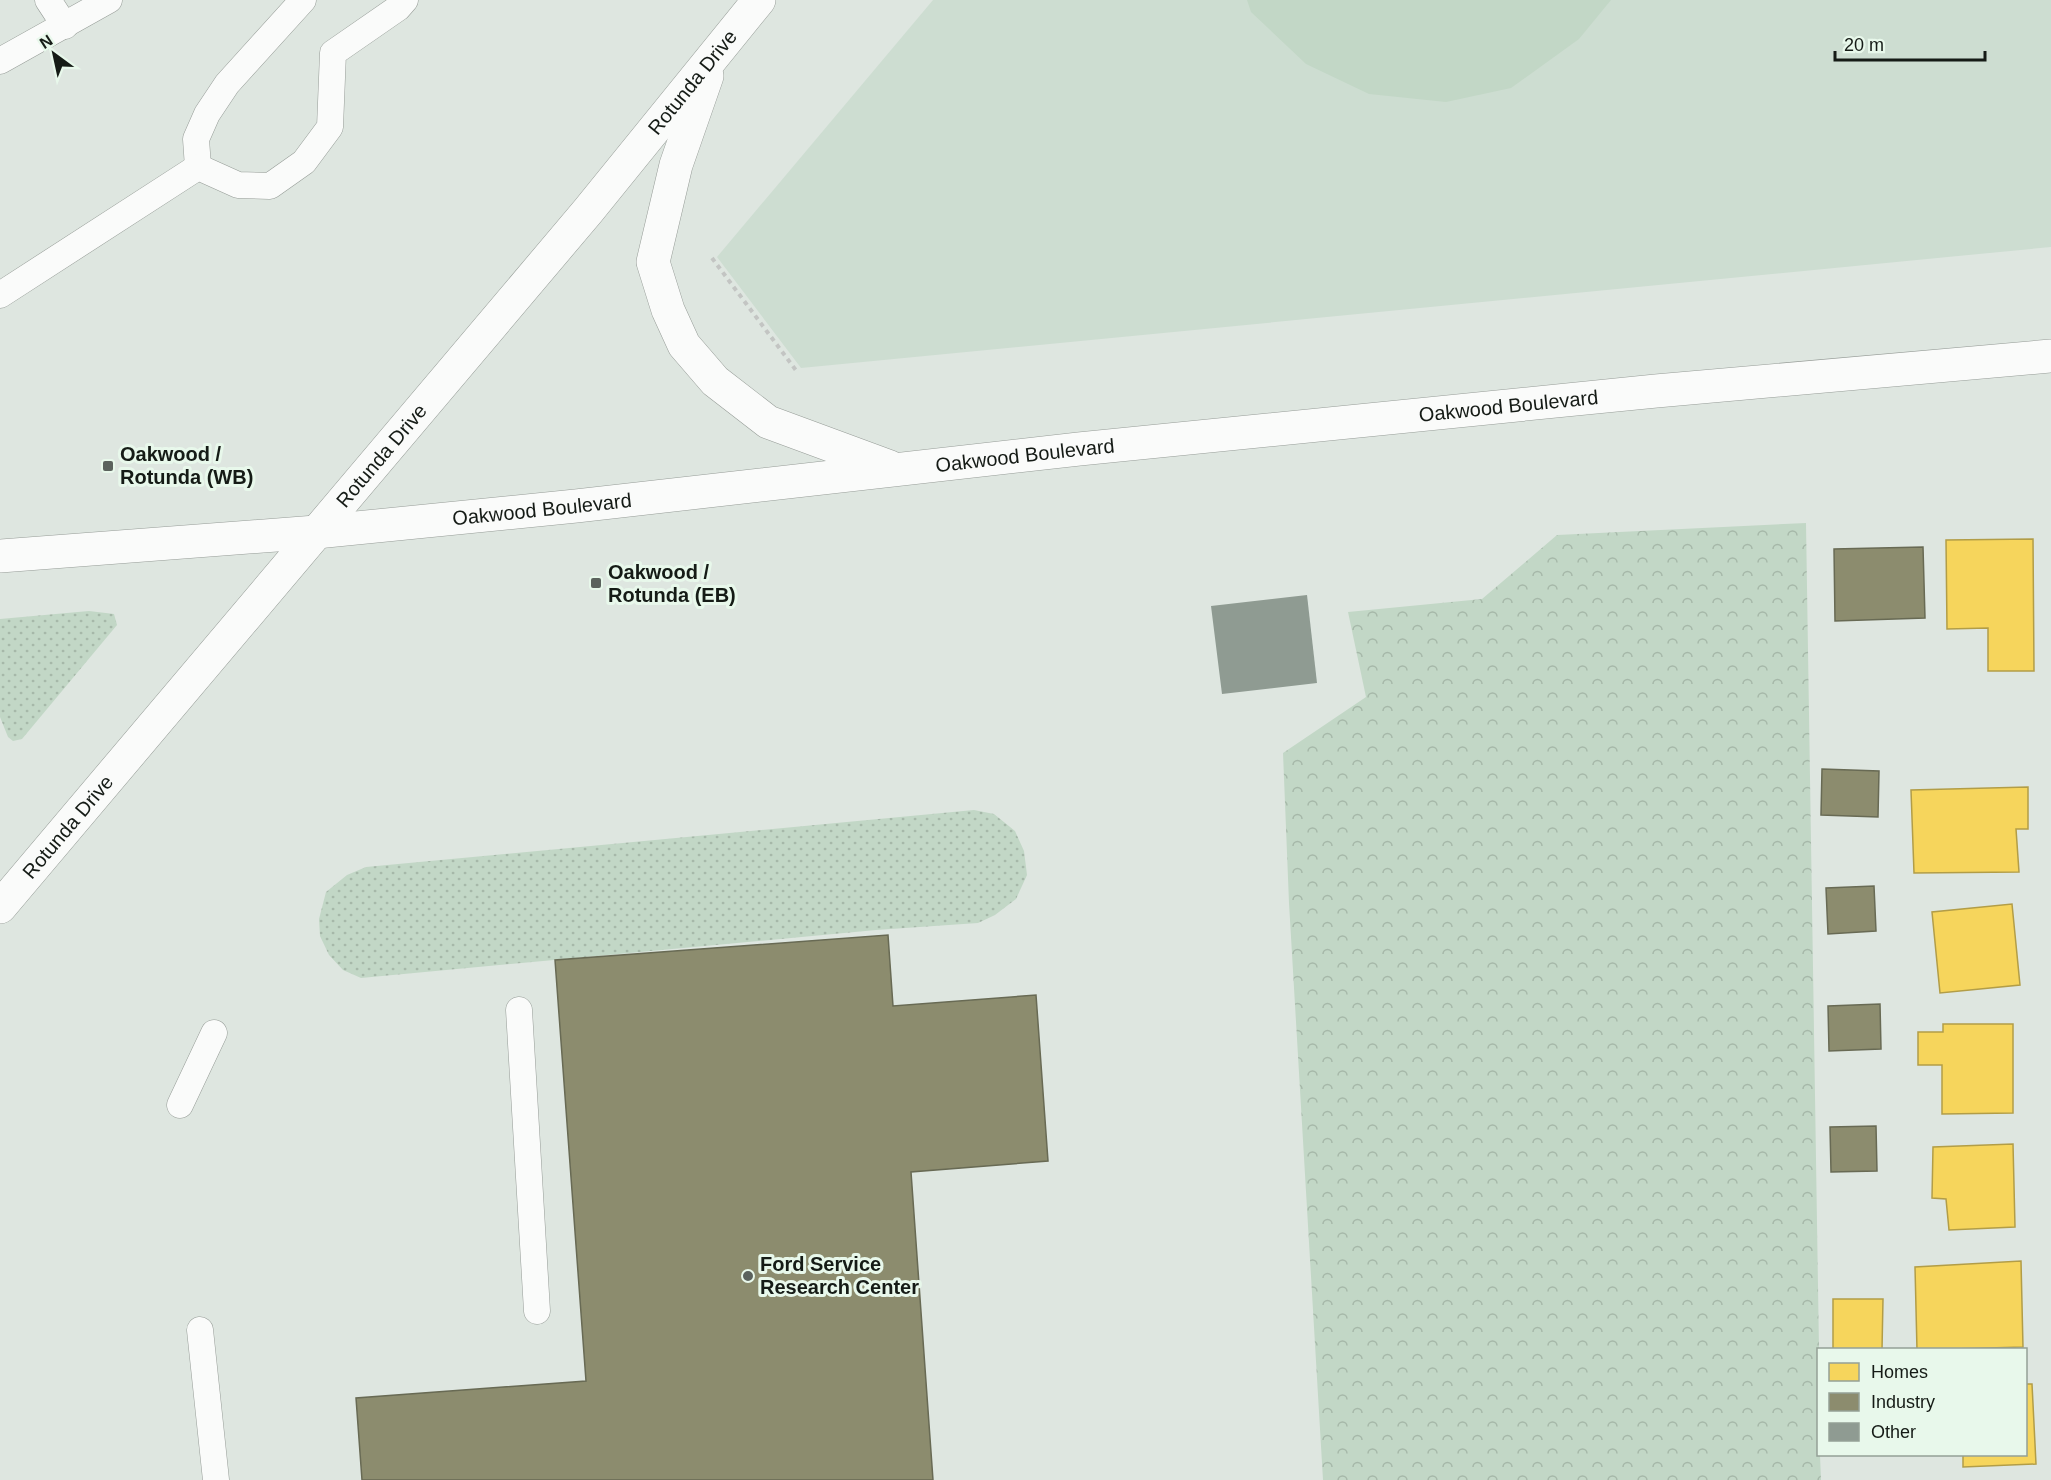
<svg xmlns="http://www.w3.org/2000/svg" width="2051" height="1480" font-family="Helvetica,sans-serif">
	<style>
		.built { fill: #cdddd1 }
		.grass { fill: url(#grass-dots) }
		.forest { fill: url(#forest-crowns) }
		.pitch { fill: #c2d7c6 }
		.homes { fill: #f6d55c; stroke: #b29d47; stroke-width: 1.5 }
		.industry { fill: #8c8c6e; stroke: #686a54; stroke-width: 1.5 }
		.building { fill: #8f9b92 }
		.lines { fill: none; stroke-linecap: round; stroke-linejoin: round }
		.lane-casing { stroke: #969c97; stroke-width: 27 }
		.secondary-casing { stroke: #969c97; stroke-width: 34 }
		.path { stroke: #c3c5c3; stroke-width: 4; stroke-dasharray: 4.5 4.5; stroke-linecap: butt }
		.lane { stroke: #fafbfa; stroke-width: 26 }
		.secondary { stroke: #fafbfa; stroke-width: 33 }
		.poi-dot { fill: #5b625d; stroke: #e8f8eb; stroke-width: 2 }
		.labels { text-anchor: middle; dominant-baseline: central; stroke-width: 6; stroke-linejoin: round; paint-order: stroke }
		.street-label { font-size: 20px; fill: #151b16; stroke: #e8f8eb }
		.poi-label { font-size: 20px; font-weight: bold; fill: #151b16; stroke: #e8f8eb; text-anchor: start }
	</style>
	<defs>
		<pattern id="grass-dots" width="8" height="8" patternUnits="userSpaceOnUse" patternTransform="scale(1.5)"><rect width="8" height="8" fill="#c2d7c6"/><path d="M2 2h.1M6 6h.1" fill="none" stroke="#a6b8a9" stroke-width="1.8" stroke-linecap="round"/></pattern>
		<pattern id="forest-crowns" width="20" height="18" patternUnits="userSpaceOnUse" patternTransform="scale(1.5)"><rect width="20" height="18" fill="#c2d7c6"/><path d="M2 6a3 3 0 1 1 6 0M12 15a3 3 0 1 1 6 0" fill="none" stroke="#a6b8a9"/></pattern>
	</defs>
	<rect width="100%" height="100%" fill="#dee6e0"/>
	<polygon class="built" points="933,0 2051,0 2051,247 801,368 717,257"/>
	<g class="grass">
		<polygon points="89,611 114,614 117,625 22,739 13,741 8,737 0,717 0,619"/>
		<polygon points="974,810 994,814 1015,831 1024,851 1027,875 1016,899 995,915 978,923 876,930 361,978 343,970 329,955 320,936 319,919 326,892 347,875 366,867"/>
	</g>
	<polygon class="forest" points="1806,523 1819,1349 1818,1454 1820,1455 1821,1480 1323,1480 1289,903 1283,753 1366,697 1348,612 1482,599 1557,535"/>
	<polygon class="pitch" points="1247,0 1611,0 1579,39 1511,88 1446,102 1369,94 1306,64 1251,12"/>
	<g class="homes">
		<polygon points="2033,539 2034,671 1988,671 1988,628 1947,629 1946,540"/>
		<polygon points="2028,787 2028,829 2016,829 2019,872 1914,873 1911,790"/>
		<polygon points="2012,904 2020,985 1940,993 1932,912"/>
		<polygon points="1943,1024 2013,1024 2013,1113 1942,1114 1942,1065 1918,1065 1918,1032 1943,1032"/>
		<polygon points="2013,1144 2015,1227 1949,1230 1946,1199 1932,1198 1933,1147"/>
		<polygon points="2021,1261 2023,1347 1917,1350 1915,1267"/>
		<polygon points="1833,1299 1883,1299 1882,1350 1833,1350"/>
		<polygon points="2026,1384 2032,1384 2036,1464 1963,1467 1963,1454 2026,1454"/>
	</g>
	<g class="industry">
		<polygon points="1923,547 1925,618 1835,621 1834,549"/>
		<polygon points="1822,769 1879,771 1878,817 1821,815"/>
		<polygon points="1874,886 1876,931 1828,934 1826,888"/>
		<polygon points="888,935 893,1006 1036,995 1048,1161 911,1172 933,1480 362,1480 356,1398 586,1381 555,960"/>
		<polygon points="1880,1004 1881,1049 1829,1051 1828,1006"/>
		<polygon points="1876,1126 1877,1171 1831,1172 1830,1127"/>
	</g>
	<polygon class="building" points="1307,595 1317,683 1222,694 1211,606"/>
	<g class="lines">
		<defs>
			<g id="lane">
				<polyline points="48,0 65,26"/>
				<polyline points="0,61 109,0"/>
				<polyline points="198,167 196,139 207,114 227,84 303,0"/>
				<polyline points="0,295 198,167 238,185 270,186 304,162 330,127 333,53 398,8 405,0"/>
				<polyline points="519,1010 537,1311"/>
				<polyline points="180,1105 214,1033"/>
				<polyline points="200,1330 216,1480"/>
			</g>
			<g id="secondary">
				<polyline points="707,76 676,165 653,262 668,310 684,345 715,381 768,422 890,467"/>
				<path id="s1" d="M0 556 316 532 576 506 1079 449 1656 391 2051 356"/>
				<path id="s2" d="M0 907 588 211 759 0"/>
			</g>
		</defs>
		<use href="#lane" class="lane-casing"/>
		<use href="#secondary" class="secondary-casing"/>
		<polyline class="path" points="712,258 798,373"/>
		<use href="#lane" class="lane"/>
		<use href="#secondary" class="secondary"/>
	</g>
	<g class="poi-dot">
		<rect x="102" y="460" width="12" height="12" rx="3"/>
		<rect x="590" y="577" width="12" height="12" rx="3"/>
		<circle cx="748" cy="1276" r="6"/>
	</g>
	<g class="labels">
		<g class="street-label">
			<text stroke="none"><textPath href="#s2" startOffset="1077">Rotunda Drive</textPath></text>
			<text stroke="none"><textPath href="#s1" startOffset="1516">Oakwood Boulevard</textPath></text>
			<text stroke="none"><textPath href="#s2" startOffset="591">Rotunda Drive</textPath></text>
			<text stroke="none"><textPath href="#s1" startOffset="1030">Oakwood Boulevard</textPath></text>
			<text stroke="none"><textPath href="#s1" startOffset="544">Oakwood Boulevard</textPath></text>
			<text stroke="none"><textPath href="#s2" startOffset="105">Rotunda Drive</textPath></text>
		</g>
		<g class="poi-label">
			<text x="120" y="454">Oakwood /<tspan x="120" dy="23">Rotunda (WB)</tspan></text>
			<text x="608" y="572">Oakwood /<tspan x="608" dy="23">Rotunda (EB)</tspan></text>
			<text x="760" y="1264">Ford Service<tspan x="760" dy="23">Research Center</tspan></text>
		</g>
	</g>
	<rect x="1817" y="1348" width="210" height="108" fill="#e8f8eb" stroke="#94a096" stroke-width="1.5"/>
	<rect x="1829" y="1363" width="30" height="18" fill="#f6d55c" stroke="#94a096" stroke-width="1.5"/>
	<text x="1871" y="1378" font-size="18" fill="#151b16">Homes</text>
	<rect x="1829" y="1393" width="30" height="18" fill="#8c8c6e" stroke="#94a096" stroke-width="1.5"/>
	<text x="1871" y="1408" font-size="18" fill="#151b16">Industry</text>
	<rect x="1829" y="1423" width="30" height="18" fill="#8f9b92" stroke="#94a096" stroke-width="1.5"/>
	<text x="1871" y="1438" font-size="18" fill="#151b16">Other</text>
	<g transform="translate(54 54) rotate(327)" stroke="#e8f8eb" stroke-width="4.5" paint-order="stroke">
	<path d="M0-4.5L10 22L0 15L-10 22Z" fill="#151b16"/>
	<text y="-9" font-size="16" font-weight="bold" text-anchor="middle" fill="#151b16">N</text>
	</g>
	<path d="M1835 51v9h150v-9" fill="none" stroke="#151b16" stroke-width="3"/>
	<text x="1844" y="51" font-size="18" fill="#151b16" stroke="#e8f8eb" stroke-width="4.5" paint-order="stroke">20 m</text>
</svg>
